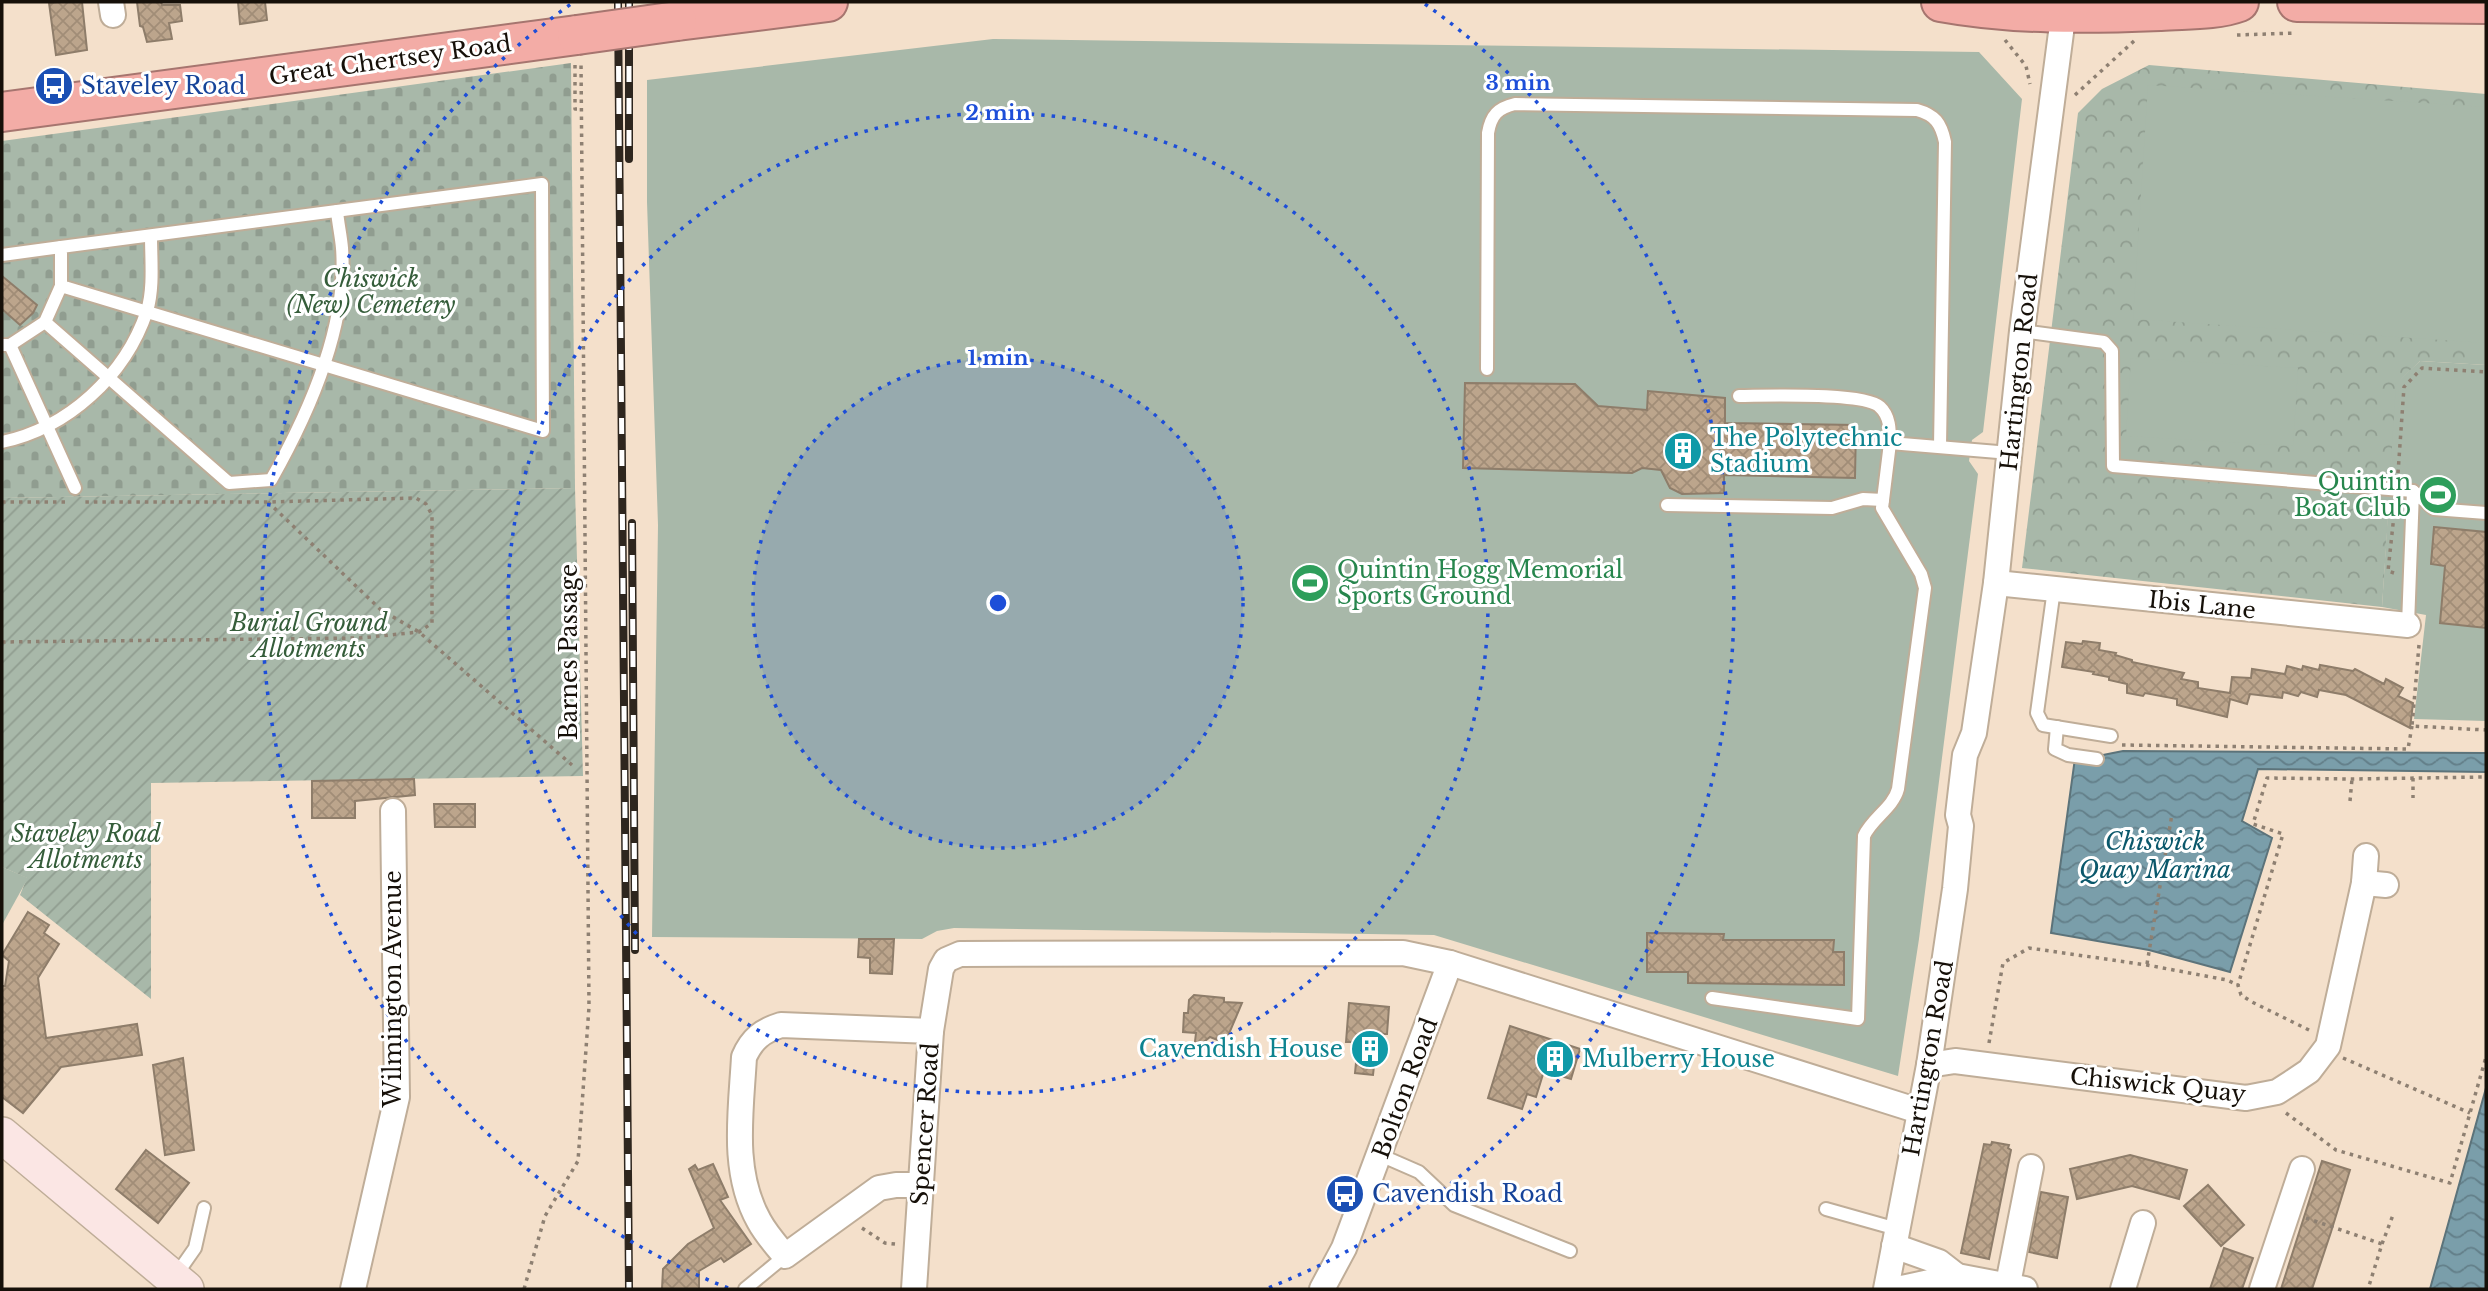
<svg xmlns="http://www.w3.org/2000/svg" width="2488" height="1291" font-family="'Libre Baskerville',serif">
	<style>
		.cemetery { fill: url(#cemetery-stones) }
		.park { fill: url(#park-crowns) }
		.garden { fill: url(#garden-furrows) }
		.pitch { fill: #a8b8a9 }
		.water { fill: url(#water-waves); stroke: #5c737a; stroke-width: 2 }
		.building { fill: url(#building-cross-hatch); stroke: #8e7d6a; stroke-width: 2 }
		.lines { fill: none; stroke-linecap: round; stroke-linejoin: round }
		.lane-casing { stroke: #bfad98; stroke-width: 16 }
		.street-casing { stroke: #bfad98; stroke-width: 28 }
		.secondary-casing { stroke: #bfad98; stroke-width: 38 }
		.highway-casing { stroke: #a6756f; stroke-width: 42 }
		.path { stroke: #8e8072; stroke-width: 3.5; stroke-dasharray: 3.5 5; stroke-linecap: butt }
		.lane { stroke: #fff; stroke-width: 12 }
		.street { stroke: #fff; stroke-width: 24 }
		.secondary { stroke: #fbe6e4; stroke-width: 35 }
		.highway { stroke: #f3aca6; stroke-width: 38 }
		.rail-casing { stroke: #2e261e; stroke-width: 8 }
		.rail { stroke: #fff; stroke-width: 5; stroke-dasharray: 16; stroke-linecap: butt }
		.highway-bridge-casing { stroke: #a6756f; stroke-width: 42; stroke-linecap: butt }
		.highway-bridge { stroke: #f3aca6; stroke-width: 38 }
		.ring { fill: none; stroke: #1d4ed8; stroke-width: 3.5; stroke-dasharray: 3.5 7 }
		.labels { text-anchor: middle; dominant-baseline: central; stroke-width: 6; stroke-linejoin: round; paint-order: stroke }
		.street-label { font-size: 23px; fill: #161009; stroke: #fff }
		.transit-label { font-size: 23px; fill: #164399; stroke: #fff; text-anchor: start }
		.park-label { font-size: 23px; font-style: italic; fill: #355d3a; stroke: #fff }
		.culture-label { font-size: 23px; fill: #0d838f; stroke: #fff; text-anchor: start }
		.leisure-label { font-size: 23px; fill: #27864d; stroke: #fff; text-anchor: end }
		.water-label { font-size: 24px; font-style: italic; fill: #0b586b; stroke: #fff }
		.centre { fill: #1d4ed8; stroke: #fff; stroke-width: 3.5 }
		.ring-label { font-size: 21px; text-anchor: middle; font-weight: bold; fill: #1d4ed8; stroke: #fff; stroke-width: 6; stroke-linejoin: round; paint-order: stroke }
	</style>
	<defs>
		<pattern id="cemetery-stones" width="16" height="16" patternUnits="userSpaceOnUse" patternTransform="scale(1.75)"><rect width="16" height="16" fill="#a8b8a9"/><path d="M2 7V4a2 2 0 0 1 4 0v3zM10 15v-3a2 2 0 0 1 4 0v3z" fill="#909d90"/></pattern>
		<pattern id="park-crowns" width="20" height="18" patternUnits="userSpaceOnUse" patternTransform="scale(1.75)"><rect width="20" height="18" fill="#a8b8a9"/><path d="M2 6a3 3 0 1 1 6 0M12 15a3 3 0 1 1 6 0" fill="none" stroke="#909d90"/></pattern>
		<pattern id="garden-furrows" width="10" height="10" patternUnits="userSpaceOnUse" patternTransform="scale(1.75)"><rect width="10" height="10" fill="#a8b8a9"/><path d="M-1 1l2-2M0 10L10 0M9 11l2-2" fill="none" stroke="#909d90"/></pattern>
		<pattern id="water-waves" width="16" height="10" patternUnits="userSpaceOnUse" patternTransform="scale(1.75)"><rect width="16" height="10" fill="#7a9eaa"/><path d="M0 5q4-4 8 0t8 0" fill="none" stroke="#637f89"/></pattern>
		<pattern id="building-cross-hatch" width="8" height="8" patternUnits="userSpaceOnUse" patternTransform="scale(1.75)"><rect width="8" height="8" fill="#bca58c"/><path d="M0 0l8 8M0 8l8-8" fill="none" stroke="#a18d77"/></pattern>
	</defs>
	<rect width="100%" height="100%" fill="#f4e0cb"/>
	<polygon class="cemetery" points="571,63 575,488 2,498 2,141"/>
	<polygon class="park" points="2149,65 2486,94 2486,365 2420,361 2397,383 2382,607 2022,568 2078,113 2102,89"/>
	<polygon class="garden" points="575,488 583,776 151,783 151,999 20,895 27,878 2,867 2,498"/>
	<g class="pitch">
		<polygon points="993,39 1979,52 2022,99 1983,432 1972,440 1969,461 1978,474 1919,939 1898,1076 1434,935 954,928 937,931 922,939 652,937 658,525 647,202 647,80"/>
		<polygon points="2148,85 2486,107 2486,343 2133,319"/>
		<polygon points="2131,358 2298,368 2293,446 2126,436"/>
		<polygon points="2420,361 2486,365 2486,721 2414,719 2426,615 2382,607 2396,383"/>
		<polygon points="2,867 28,878 2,925"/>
	</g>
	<g class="water">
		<polygon points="2076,751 2103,755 2123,751 2486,753 2486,772 2258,769 2242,821 2272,838 2230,972 2149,950 2051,933"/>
		<polygon points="2486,1088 2486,1289 2430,1289"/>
	</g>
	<g class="building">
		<polygon points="59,2 82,2 87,50 56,55 49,3"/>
		<polygon points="137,2 161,2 162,5 180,5 182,21 169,23 172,39 147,42 143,27 140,26"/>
		<polygon points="238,2 265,2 267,20 240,24"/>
		<polygon points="2,276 37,305 33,313 20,325 2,309"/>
		<polygon points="1465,383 1575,384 1598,406 1647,410 1648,391 1725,398 1725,423 1856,425 1855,478 1724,475 1724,493 1682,494 1670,488 1661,470 1642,468 1632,473 1463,468"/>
		<polygon points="2434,527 2486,532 2486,628 2440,623 2445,566 2431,564"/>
		<polygon points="2083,641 2100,643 2099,650 2116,653 2115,655 2132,660 2132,662 2184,673 2181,679 2198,682 2198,688 2230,693 2232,677 2251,678 2252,669 2285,674 2287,666 2302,670 2303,666 2319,670 2320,665 2353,671 2355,669 2384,684 2386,679 2403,688 2398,696 2413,703 2410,728 2346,695 2319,690 2317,697 2301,692 2298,696 2283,692 2282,698 2250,694 2247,704 2230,699 2227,717 2177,705 2177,699 2145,693 2143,696 2127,693 2127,684 2109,680 2109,677 2093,674 2094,672 2062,667 2066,642 2082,644"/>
		<polygon points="414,779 415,795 355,801 355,818 312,818 312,781"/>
		<polygon points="434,804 475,804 475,827 435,827"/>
		<polygon points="28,912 49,925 44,933 59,944 38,978 46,1038 137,1024 142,1055 61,1067 23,1113 2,1097 2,986 5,986 9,961 2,955"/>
		<polygon points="1647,933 1724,934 1723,940 1834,940 1833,952 1844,952 1844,985 1688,983 1688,972 1647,972"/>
		<polygon points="859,939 894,939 892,974 870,973 870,958 858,957"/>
		<polygon points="1194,995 1224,998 1224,1002 1242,1003 1225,1043 1210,1037 1194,1050 1196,1033 1183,1032 1184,1013 1188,1013 1189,1000"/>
		<polygon points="1349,1003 1389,1007 1387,1034 1380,1034 1377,1066 1374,1066 1373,1075 1355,1073 1358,1042 1346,1042"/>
		<polygon points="1510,1026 1580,1049 1571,1079 1544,1071 1536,1097 1527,1094 1522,1109 1488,1098"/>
		<polygon points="183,1058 194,1150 165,1155 153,1065"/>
		<polygon points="1992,1142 2009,1145 2008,1148 2011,1150 1989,1259 1961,1253 1984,1144 1991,1145"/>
		<polygon points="146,1150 189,1183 158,1223 116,1189"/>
		<polygon points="2130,1155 2187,1170 2179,1199 2132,1186 2077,1199 2070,1169"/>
		<polygon points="2322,1161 2350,1170 2331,1232 2312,1289 2281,1289"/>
		<polygon points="713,1164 728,1197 720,1200 751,1244 724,1262 721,1258 699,1271 699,1289 662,1289 663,1269 688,1244 714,1228 689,1169 695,1165 698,1170"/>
		<polygon points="2208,1185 2244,1225 2221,1246 2184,1206"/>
		<polygon points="2041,1192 2068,1197 2057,1258 2029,1252"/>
		<polygon points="2224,1248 2253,1258 2242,1289 2210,1289"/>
	</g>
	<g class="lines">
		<defs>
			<g id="lane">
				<polyline points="2,255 61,247"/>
				<path d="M45 322 229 483 271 480C309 413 348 327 342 248 341 236 338 223 337 211"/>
				<polyline points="2022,331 2104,342 2112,351 2113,466 2413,491"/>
				<polyline points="2,345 10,345 45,322 61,286 61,247 542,184 543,431 61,286"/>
				<polyline points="10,345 75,488"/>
				<path d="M1487 369 1488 133C1491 115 1498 108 1515 104L1917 110C1935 115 1941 123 1945 142L1940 446"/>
				<path d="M1739 396C1765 396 1864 392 1880 407 1890 416 1890 430 1890 443"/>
				<path d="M2 442C68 428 125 376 147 311 154 288 151 260 151 236"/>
				<polyline points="1667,505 1832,508 1863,499 1883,500"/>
				<polyline points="2054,589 2037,713 2043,725 2111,736"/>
				<polyline points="2408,625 2413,491 2434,509 2486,513"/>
				<polyline points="2057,727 2055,749 2068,755 2097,759"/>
				<path d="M1712 998 1858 1019 1864 836C1872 818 1893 808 1898 789L1925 588 1921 574 1882 508 1890 443 2010 453"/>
				<polyline points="1380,1155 1419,1172 1454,1205 1570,1251"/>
				<polyline points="1826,1209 1897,1229"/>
				<polyline points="174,1278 195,1248 204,1208"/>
				<polyline points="745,1289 785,1256"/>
			</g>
			<g id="street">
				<polyline points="111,2 113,15"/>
				<polyline points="1996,583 2408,625"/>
				<polyline points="2364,883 2386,885"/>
				<polyline points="1929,1065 1955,1061 2246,1098 2277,1092 2291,1083 2309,1071 2328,1046 2364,883 2366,856"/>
				<path d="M921 1185H896L879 1188 785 1256C776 1245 766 1234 759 1221 731 1171 741 1112 744 1057 752 1039 762 1031 781 1025L931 1031"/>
				<polyline points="1957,1276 2025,1289"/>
				<polyline points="1887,1287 1902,1288 1957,1276 1939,1262 1894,1246"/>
				<polyline points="353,1289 397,1097 393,811"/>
				<polyline points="914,1289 931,1031 941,969 946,960 960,954 1403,953 1450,963 1919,1111"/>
				<polyline points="1322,1289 1344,1248 1450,963"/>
				<polyline points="1886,1289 1929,1065 1955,889 1961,826 1958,815 1965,755 1974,733 1996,583 2022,331 2065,2"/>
				<polyline points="2007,1289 2031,1167"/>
				<polyline points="2123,1289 2143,1223"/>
				<polyline points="2262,1289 2302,1169"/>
			</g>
			<polyline id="secondary" points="2,1135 186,1289"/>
			<g id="highway">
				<path d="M1941 2C2012 15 2088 14 2160 11 2187 9 2214 11 2239 2"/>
				<polyline points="2297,2 2486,4"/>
				<polyline points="677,21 828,2"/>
				<polyline points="2,112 577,35"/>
			</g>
		</defs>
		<use href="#lane" class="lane-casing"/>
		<use href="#street" class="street-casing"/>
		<use href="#secondary" class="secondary-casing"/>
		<use href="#highway" class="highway-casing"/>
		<g class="path">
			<polyline points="2237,35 2296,33"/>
			<polyline points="2005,40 2026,66 2030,84"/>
			<polyline points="575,65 575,109 582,109"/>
			<polyline points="2075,95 2134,41"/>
			<polyline points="2398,473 2404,387 2422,368 2486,372"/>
			<polyline points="2,502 66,502"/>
			<polyline points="268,502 381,610 419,632 572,765"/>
			<polyline points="2394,573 2388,571 2394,515"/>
			<polyline points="2,642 360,638 419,632 432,623 432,515 426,504 416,498 268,502 85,502"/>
			<polyline points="2419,645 2412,726 2486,730"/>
			<polyline points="2122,745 2408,749 2412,726"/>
			<polyline points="2413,778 2413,798"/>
			<polyline points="2350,801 2352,779"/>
			<polyline points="2147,964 2172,814"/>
			<polyline points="2309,1030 2252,1002 2241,995 2238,985 2283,834 2253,824 2267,778 2352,779 2486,777"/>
			<polyline points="1989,1043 2003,963 2029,948 2147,965 2227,980 2238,985"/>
			<polyline points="2343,1058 2470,1113"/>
			<polyline points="2286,1113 2336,1150 2450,1183 2486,1057"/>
			<polyline points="2306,1218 2382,1244 2368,1289"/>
			<polyline points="862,1228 885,1243 895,1244"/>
			<polyline points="2382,1244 2393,1215"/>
			<polyline points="524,1289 545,1216 578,1161 589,1007 581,63"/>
		</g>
		<use href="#lane" class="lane"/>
		<use href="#street" class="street"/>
		<use href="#secondary" class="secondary"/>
		<use href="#highway" class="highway"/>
		<defs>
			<g id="rail">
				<polyline points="618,2 629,1289"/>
				<polyline points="629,2 629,159"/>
				<polyline points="632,523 635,950"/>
			</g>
		</defs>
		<use href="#rail" class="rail-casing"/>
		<use href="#rail" class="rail"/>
		<defs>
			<polyline id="highway-bridge" points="577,35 677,21"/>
		</defs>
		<use href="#highway-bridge" class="highway-bridge-casing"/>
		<use href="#highway-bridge" class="highway-bridge"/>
	</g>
	<circle cx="998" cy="603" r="245" fill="#1d4ed8" fill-opacity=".12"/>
	<g class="ring">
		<circle cx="998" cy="603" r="245"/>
		<circle cx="998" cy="603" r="490"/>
		<path d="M728 1288A736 736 0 0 1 571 4M1425 4A736 736 0 0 1 1268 1288"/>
	</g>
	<defs>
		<symbol id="bus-disc" viewBox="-11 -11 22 22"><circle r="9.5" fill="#1a4fb4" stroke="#fff"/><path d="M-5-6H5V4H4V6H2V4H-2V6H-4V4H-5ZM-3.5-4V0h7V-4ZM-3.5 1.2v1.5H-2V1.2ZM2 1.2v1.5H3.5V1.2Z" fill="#fff"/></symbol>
		<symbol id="building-disc" viewBox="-11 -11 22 22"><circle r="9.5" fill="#0f9aa8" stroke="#fff"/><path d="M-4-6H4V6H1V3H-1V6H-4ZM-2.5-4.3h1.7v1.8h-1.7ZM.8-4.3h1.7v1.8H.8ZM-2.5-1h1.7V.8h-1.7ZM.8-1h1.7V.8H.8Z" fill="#fff"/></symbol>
		<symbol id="stadium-disc" viewBox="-11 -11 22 22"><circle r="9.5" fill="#2e9e5b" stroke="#fff"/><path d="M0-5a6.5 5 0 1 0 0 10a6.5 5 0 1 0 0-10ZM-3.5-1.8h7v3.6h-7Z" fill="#fff"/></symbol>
	</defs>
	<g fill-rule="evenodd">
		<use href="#bus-disc" x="32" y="64" width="44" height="44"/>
		<use href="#building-disc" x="1661" y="429" width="44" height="44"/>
		<use href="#stadium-disc" x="2416" y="473" width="44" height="44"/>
		<use href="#stadium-disc" x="1288" y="561" width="44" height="44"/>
		<use href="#building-disc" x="1348" y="1027" width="44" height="44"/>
		<use href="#building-disc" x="1533" y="1037" width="44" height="44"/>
		<use href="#bus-disc" x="1323" y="1172" width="44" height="44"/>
	</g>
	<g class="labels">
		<g class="street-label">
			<text transform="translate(390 60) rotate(-8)">Great Chertsey Road</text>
			<text transform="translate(2019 372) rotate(-84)">Hartington Road</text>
			<text transform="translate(2202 605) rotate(6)">Ibis Lane</text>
			<text transform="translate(569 652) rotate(-90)">Barnes Passage</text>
			<text transform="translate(393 989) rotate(-90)">Wilmington Avenue</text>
			<text transform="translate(1928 1058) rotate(-80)">Hartington Road</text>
			<text transform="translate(2158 1085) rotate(6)">Chiswick Quay</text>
			<text transform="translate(1405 1088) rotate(-70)">Bolton Road</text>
			<text transform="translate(925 1124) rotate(-86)">Spencer Road</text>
		</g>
		<g class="transit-label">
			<text x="81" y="86">Staveley Road</text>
			<text x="1372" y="1194">Cavendish Road</text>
		</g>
		<g class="park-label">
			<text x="371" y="279">Chiswick<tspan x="371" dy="26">(New) Cemetery</tspan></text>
			<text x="309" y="623">Burial Ground<tspan x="309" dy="26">Allotments</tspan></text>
			<text x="86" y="834">Staveley Road<tspan x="86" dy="26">Allotments</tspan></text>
		</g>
		<g class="culture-label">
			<text x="1710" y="438">The Polytechnic<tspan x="1710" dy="26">Stadium</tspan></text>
			<text x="1343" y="1049" text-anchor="end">Cavendish House</text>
			<text x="1582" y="1059">Mulberry House</text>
		</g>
		<g class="leisure-label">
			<text x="2411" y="482">Quintin<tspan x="2411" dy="26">Boat Club</tspan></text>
			<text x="1337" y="570" text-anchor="start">Quintin Hogg Memorial<tspan x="1337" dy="26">Sports Ground</tspan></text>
		</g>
		<g class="water-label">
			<text x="2155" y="841">Chiswick<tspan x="2155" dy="28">Quay Marina</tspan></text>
		</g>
	</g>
	<circle cx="998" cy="603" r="10" class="centre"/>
	<g class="ring-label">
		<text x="1518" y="90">3 min</text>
		<text x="998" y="120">2 min</text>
		<text x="998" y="365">1 min</text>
	</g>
	<rect width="2488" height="1291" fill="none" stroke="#161009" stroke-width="7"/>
</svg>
